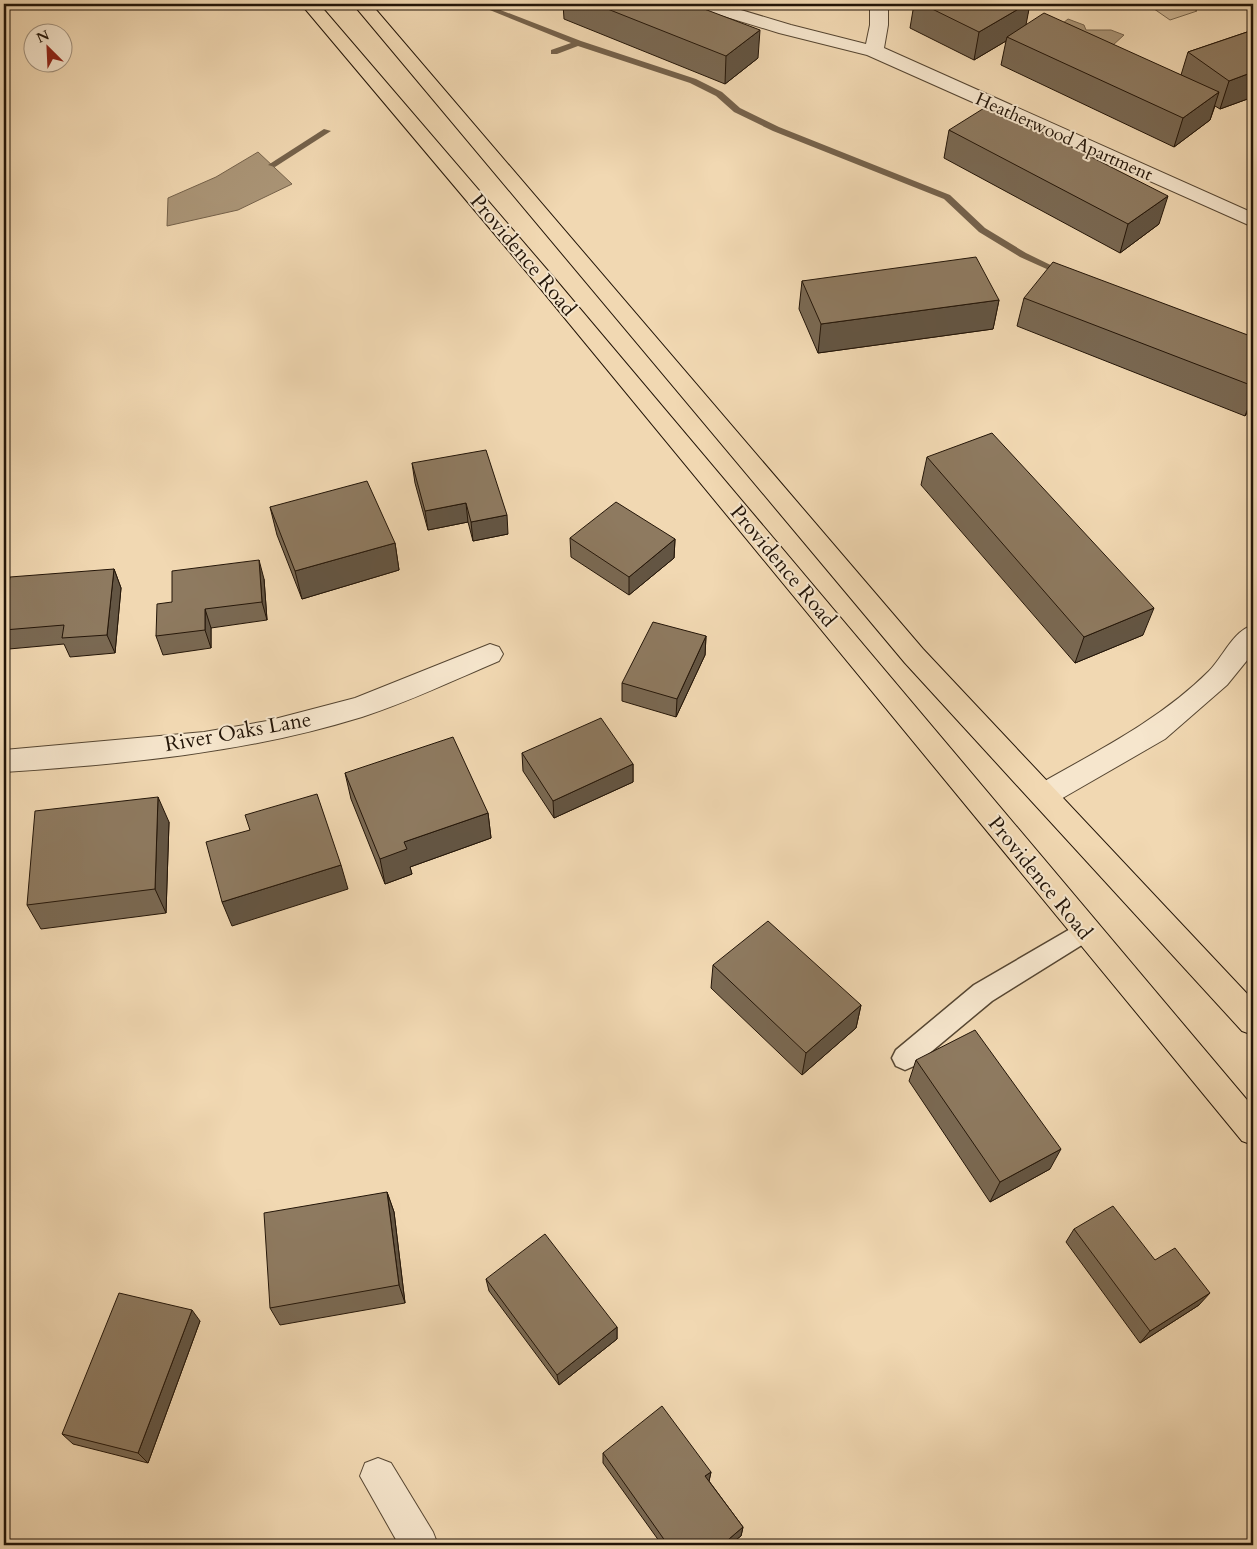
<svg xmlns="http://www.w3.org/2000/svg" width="1257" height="1549" font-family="Cardo,serif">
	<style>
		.green { fill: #ceb795; stroke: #78664e }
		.water { fill: #ab9678; stroke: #75624b }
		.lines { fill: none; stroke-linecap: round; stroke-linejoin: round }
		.stream { fill: #75624b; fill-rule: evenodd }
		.service-casing { stroke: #564632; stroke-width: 3 }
		.minor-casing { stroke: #564632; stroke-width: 2 }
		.primary-casing { stroke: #231508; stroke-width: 2 }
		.service { fill: #f6e6cd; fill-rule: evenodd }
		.minor { fill: #f6e6cd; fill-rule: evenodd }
		.primary { fill: #f1d8b2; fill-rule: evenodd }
		.wall { fill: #7a6953; stroke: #231508 }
		.shaded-wall { fill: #635543; stroke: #231508 }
		.building { fill: #8e7a60; stroke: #231508 }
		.labels { text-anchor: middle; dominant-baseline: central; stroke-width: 4; stroke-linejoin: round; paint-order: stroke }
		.far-street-label { font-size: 18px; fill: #231508; stroke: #f6e6cd }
		.street-label { font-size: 21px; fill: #231508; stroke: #f6e6cd }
	</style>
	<rect width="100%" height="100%" fill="#f1d8b2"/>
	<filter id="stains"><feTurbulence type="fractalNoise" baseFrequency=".004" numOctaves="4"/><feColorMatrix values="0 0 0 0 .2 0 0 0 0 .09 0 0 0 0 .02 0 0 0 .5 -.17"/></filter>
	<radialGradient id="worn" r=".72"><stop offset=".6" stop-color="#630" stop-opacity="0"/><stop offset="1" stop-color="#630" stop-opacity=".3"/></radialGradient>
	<polygon class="green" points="1147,4 1186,4 1197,11 1170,20"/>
	<g class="water">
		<polygon points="1068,19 1084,25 1086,30 1111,30 1124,35 1112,46 1057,28"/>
		<polygon points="258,152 292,184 238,210 167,226 168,198 216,177"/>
	</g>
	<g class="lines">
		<g class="stream">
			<polygon points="475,4 485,4 581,41 696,79 722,92 740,108 779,127 950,195 985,228 1026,253 1067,273 1066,275 1060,275 1020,257 979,232 944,199 773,131 734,112 716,96 690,83 578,46 557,54 551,54 551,50 571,43"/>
			<polygon points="324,129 331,131 275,167 268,165"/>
		</g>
		<defs>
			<polygon id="service" points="1084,921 1093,924 1096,931 1093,938 992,1001 914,1066 905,1070 896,1066 892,1058 896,1050 974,985"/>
			<g id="minor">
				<polygon points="694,4 721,4 791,25 866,44 870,25 870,4 888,4 888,25 884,48 1253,213 1253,227 867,55 779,33 697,8"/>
				<path d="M1253 625V653L1227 685 1165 739 1054 803 1044 806 1034 803 1030 795 1034 787C1095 752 1159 721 1209 671 1223 657 1233 631 1253 625Z"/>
				<path d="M490 644 499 647 503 654 499 661C454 680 409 702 362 717 246 753 125 764 4 772V750L204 732 267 721 355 698Z"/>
				<polygon points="378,1458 391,1463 433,1532 438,1545 399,1545 360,1476 365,1463"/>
			</g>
			<g id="primary">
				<polygon points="301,4 319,4 555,279 1253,1107 1253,1145 1242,1141 540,288"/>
				<polygon points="353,4 371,4 923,649 1253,1000 1253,1035 1242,1031 905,663"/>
			</g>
		</defs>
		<use href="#service" class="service-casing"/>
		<use href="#minor" class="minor-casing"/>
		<use href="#primary" class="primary-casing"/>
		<use href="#service" class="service"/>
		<use href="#minor" class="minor"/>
		<use href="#primary" class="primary"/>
	</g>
	<g class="wall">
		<polygon points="563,4 691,4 758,58 725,84 564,19"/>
		<polygon points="914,4 1030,4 1025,25 1181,75 1188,52 1253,30 1253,97 1220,109 1215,106 1210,120 1174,147 1001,65 1006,41 974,60 910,28"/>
		<polygon points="949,130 1159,224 1120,253 944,158"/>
		<polygon points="802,281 999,300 993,329 818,353 799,309"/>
		<polygon points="1024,298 1253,337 1253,403 1245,416 1017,326"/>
		<polygon points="927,457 1143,635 1075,663 921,485"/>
		<polygon points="412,463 508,534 473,541 468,522 428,530 415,483"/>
		<polygon points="270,507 395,543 399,570 302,599 277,535"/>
		<polygon points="570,538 675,539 674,558 629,595 571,557"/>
		<polygon points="114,569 121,588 115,653 70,657 64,644 9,649 4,637 4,611"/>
		<polygon points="264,579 267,620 211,628 211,648 163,655 156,636 172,602"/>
		<polygon points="706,636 705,655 676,717 622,701 622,683"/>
		<polygon points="522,753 633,764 633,782 554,818 523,771"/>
		<polygon points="345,773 488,813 491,838 410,867 412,874 385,884 351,799"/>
		<polygon points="169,822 166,913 41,929 27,905"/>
		<polygon points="713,965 861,1005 856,1028 802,1075 711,988"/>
		<polygon points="916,1060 1050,1169 990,1202 909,1081"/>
		<polygon points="387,1192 394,1212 405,1303 280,1325 270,1308"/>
		<polygon points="1074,1229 1155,1260 1199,1305 1140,1343 1066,1242"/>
		<polygon points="486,1279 617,1327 617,1339 559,1385 489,1291"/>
		<polygon points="200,1321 148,1463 73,1444 62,1434"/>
		<polygon points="603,1453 711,1472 709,1481 743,1527 741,1536 729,1545 662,1545 603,1463"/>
	</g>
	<g class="shaded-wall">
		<polygon points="1027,4 1030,4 1025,30 1007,37 1006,41 974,60 979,32"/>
		<polygon points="760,30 758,58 725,84 726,56"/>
		<polygon points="1253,72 1253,97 1220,109 1229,81"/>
		<polygon points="1219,92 1210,120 1174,147 1183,118"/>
		<polygon points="1168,196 1159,224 1120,253 1128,224"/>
		<polygon points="999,300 993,329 818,353 821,324"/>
		<polygon points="1253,395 1253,403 1245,416"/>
		<polygon points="466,503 468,522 428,530 425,511"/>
		<polygon points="507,515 508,534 473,541 471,522"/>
		<polygon points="675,539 674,558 629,595 629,577"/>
		<polygon points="395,543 399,570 302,599 295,571"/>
		<polygon points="259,560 264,579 267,620 262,602"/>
		<polygon points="114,569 121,588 115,653 107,635"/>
		<polygon points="1154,608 1143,635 1075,663 1084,637"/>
		<polygon points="205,609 211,628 211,648 205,630"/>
		<polygon points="706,636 705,655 676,717 677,699"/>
		<polygon points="633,764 633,782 554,818 553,801"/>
		<polygon points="158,797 169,822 166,913 155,889"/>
		<polygon points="488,813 491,838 410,867 412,874 385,884 380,859 404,842"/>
		<polygon points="341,865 348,889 232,926 222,902"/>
		<polygon points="861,1005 856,1028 802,1075 806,1053"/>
		<polygon points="1061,1149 1050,1169 990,1202 1000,1182"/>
		<polygon points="387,1192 394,1212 405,1303 399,1285"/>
		<polygon points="1210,1293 1199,1305 1140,1343 1150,1331"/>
		<polygon points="192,1310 200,1321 148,1463 138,1453"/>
		<polygon points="617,1327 617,1339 559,1385 557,1375"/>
		<polygon points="711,1472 709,1481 704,1486 705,1476"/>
		<polygon points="743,1527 741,1536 729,1545 722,1545"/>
	</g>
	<g class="building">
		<polygon points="595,4 691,4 760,30 726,56"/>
		<polygon points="922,4 1027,4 979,32"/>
		<polygon points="1044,13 1219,92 1183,118 1007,37"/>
		<polygon points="1253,30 1253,72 1229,81 1188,52"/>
		<polygon points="989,105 1168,196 1128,224 949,130"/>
		<polygon points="976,257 999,300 821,324 802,281"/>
		<polygon points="1053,262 1253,337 1253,386 1024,298"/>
		<polygon points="992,433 1154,608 1084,637 927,457"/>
		<polygon points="486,450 507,515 471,522 466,503 425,511 412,463"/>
		<polygon points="367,481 395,543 295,571 270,507"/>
		<polygon points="616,502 675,539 629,577 570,538"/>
		<polygon points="259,560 262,602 205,609 205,630 156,636 157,604 172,602 172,571"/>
		<polygon points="114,569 107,635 62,638 64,625 4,630 4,611 10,577"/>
		<polygon points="653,622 706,636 677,699 622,683"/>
		<polygon points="601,718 633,764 553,801 522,753"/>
		<polygon points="453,737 488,813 404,842 407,849 380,859 345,773"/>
		<polygon points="317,794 341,865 222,902 206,842 250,830 245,815"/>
		<polygon points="158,797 155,889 27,905 35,811"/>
		<polygon points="768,921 861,1005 806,1053 713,965"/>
		<polygon points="975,1030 1061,1149 1000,1182 916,1060"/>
		<polygon points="387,1192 399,1285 270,1308 264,1213"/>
		<polygon points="1113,1206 1155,1260 1175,1248 1210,1293 1150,1331 1074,1229"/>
		<polygon points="545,1234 617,1327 557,1375 486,1279"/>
		<polygon points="119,1293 192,1310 138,1453 62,1434"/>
		<polygon points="662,1406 711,1472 705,1476 743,1527 722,1545 668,1545 603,1453"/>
	</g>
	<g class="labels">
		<g class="far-street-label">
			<text transform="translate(1064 137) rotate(24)">Heatherwood Apartment</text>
		</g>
		<g class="street-label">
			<text transform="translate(523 255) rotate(50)">Providence Road</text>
			<text transform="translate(783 566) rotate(50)">Providence Road</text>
			<text transform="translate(238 732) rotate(-10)">River Oaks Lane</text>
			<text transform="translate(1040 878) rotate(51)">Providence Road</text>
		</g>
	</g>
	<rect width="1257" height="1549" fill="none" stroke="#f1d8b2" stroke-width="20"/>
	<rect x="5" y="5" width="1247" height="1539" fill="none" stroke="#231508" stroke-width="2.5"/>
	<rect x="10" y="10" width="1237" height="1529" fill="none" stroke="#231508"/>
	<g transform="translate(48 48) rotate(336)"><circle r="24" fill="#f6e6cd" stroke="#a2927e"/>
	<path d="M0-4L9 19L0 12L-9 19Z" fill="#8f2418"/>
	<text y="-8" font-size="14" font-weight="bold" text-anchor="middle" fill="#231508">N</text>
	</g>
	<rect width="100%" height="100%" filter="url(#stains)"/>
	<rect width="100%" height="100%" fill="url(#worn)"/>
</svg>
